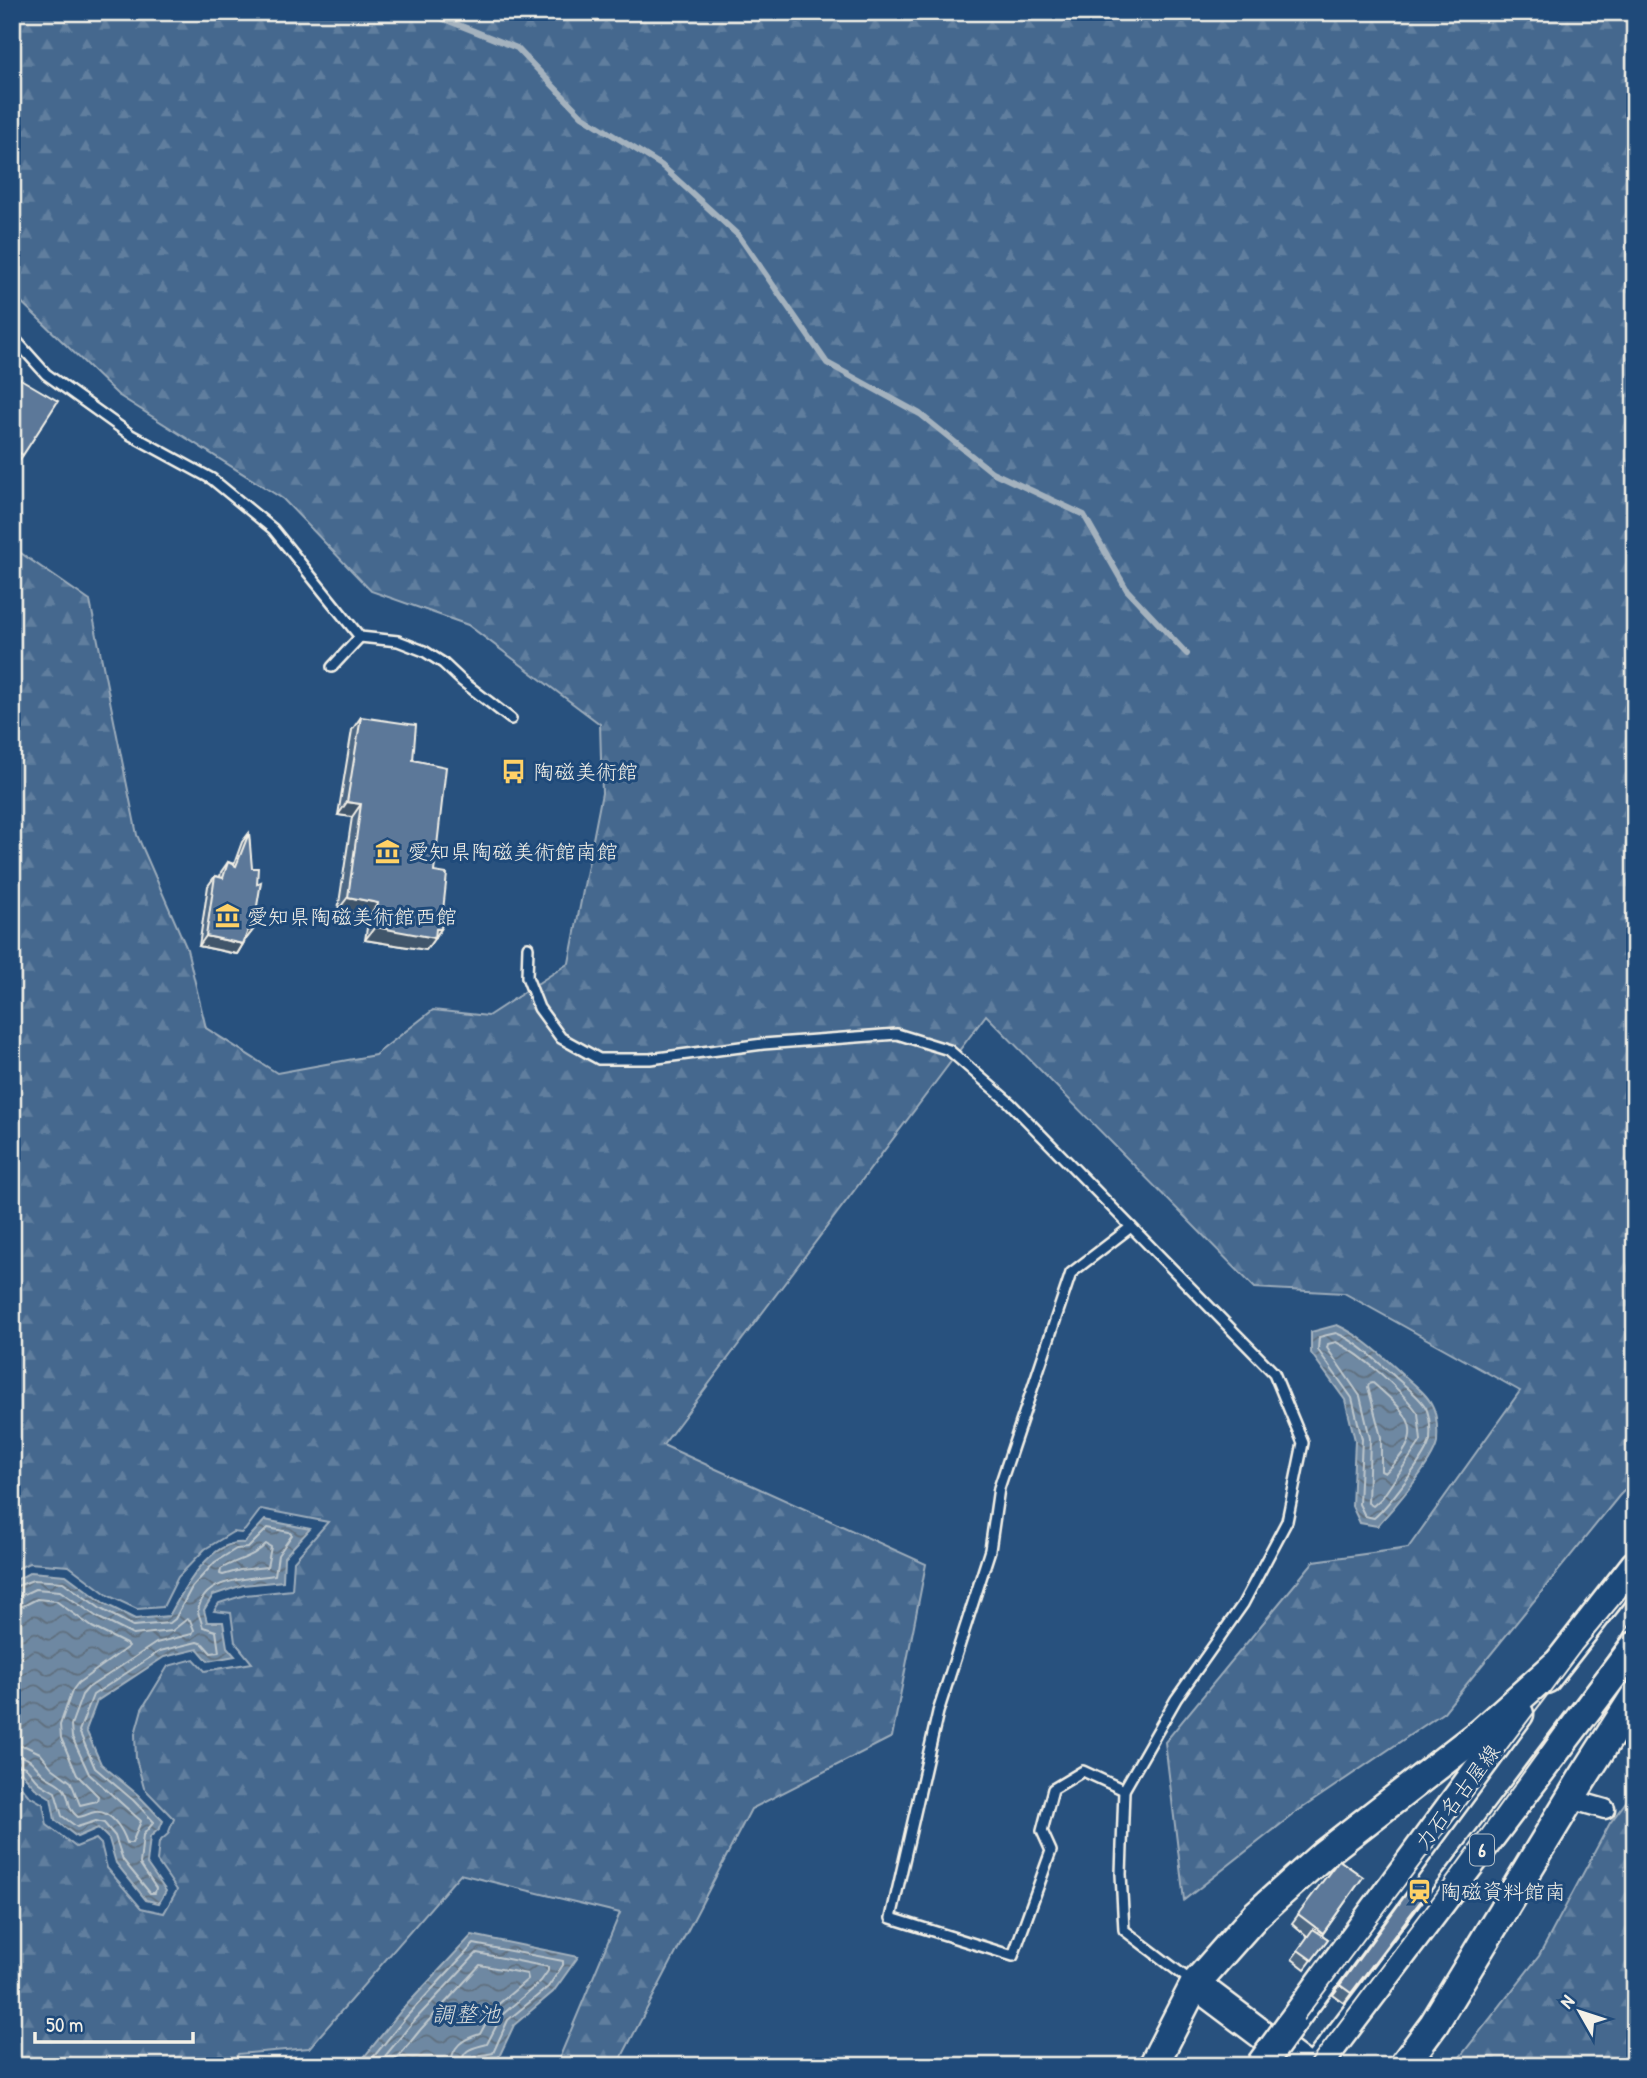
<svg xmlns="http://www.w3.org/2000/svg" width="1647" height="2078" font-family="'Patrick Hand','Klee One',sans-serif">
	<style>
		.forest { fill: url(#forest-firs); stroke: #9cacbb; stroke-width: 2 }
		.water { fill: url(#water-waves); stroke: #a4b2be; stroke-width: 2 }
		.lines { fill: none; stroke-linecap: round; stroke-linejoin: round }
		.shore { stroke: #bec7cc; stroke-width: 2 }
		.stream { stroke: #a4b2be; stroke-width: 6 }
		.service-casing { stroke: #f4f1e8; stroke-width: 14 }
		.minor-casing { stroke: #f4f1e8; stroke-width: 23 }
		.primary-casing { stroke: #f4f1e8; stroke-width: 33 }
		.service { stroke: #1f4a7a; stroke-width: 9 }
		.minor { stroke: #1f4a7a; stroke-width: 18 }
		.primary { stroke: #1f4a7a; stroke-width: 28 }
		.tram { stroke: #f4f1e8; stroke-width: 2 }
		.primary-bridge-casing { stroke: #f4f1e8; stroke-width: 33; stroke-linecap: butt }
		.primary-bridge { stroke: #1f4a7a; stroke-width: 28 }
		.wall { fill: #4e6784; stroke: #f4f1e8; stroke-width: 2 }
		.shaded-wall { fill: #40546b; stroke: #f4f1e8; stroke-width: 2 }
		.building { fill: #5b7899; stroke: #f4f1e8; stroke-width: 2 }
		.labels { text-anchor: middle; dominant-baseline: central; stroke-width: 6; stroke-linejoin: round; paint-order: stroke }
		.shield { fill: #1f4a7a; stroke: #b4bfc7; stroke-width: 2 }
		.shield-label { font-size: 19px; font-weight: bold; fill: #f4f1e8 }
		.poi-label { font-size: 21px; fill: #f4f1e8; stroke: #1f4a7a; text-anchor: start }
		.street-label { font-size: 21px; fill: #f4f1e8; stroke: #1f4a7a }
		.water-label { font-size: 23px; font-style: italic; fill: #d9dcda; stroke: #1f4a7a }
	</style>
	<defs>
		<pattern id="forest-firs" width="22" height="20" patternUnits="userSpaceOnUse" patternTransform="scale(1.75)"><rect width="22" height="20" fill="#45688e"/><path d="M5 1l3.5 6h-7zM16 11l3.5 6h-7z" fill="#607e9e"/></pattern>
		<pattern id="water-waves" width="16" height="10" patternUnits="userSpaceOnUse" patternTransform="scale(1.75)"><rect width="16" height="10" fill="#6e88a2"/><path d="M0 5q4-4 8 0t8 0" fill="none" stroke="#5f6e7d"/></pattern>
	</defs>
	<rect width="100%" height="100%" fill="#28517e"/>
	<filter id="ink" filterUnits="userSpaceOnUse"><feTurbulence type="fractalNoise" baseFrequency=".0143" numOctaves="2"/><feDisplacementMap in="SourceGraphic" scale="14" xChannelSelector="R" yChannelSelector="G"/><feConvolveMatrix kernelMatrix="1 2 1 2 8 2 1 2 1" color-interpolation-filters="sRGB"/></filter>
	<g filter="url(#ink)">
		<g class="forest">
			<polygon points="12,12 1635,12 1635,1479 1619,1496 1444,1712 1295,1813 1184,1900 1165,1742 1314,1561 1408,1548 1520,1391 1344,1293 1255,1288 986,1015 663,1445 926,1564 892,1737 751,1809 617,2066 556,2066 620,1913 460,1874 309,2048 238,2054 232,2066 12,2066 12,1785 18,1783 28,1795 43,1804 47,1825 76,1847 96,1839 101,1844 107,1868 141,1908 164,1913 177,1890 157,1861 159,1842 168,1834 174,1819 144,1788 136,1759 135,1734 142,1709 168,1666 194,1659 205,1671 252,1663 235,1642 231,1613 214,1611 219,1603 245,1595 292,1590 294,1561 328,1522 261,1509 245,1530 241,1533 233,1532 205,1549 178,1577 163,1607 137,1609 109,1596 69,1566 29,1563 12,1571 12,547 90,601 137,835 187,949 206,1028 277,1073 375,1055 433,1010 488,1016 569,963 602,793 600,724 468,625 371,591 283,499 118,395 12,293"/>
			<polygon points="1635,1790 1635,2066 1453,2066 1539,1956 1610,1823"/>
		</g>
		<g class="water">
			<path d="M1337 1325C1361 1336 1379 1353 1398 1370 1408 1380 1426 1392 1432 1405 1437 1414 1438 1432 1437 1443 1433 1463 1392 1510 1377 1526L1360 1523 1352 1506 1355 1440 1345 1400 1311 1353V1332Z"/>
			<path d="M265 1520 310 1529 284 1557 283 1581 243 1585 213 1595 204 1610 207 1622H223L227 1647 235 1656 208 1661 198 1649 164 1657 97 1701 86 1730 101 1764 138 1795 163 1821 160 1828 150 1837 147 1864 166 1891 159 1903 146 1900 116 1863 109 1839 98 1828 77 1837 55 1820 51 1798 35 1788 21 1772 12 1775V1582L31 1572 66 1575 105 1604 135 1619 169 1616C183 1591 209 1540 244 1543Z"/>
			<polygon points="472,1935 578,1957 553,1992 514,2025 497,2061 478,2061 475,2066 357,2066 401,2011"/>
		</g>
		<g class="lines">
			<g class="shore">
				<path d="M1336 1333C1358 1342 1374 1359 1392 1374 1402 1384 1419 1395 1426 1408 1430 1417 1431 1431 1430 1440 1427 1456 1387 1507 1374 1518L1365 1516 1359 1504 1362 1439 1352 1398 1318 1350 1319 1337Z"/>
				<path d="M1336 1342C1363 1355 1400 1389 1418 1413L1421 1441 1382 1498 1373 1506 1368 1503 1370 1438 1360 1396 1327 1348 1328 1344Z"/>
				<path d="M1373 1383C1411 1416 1428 1432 1385 1473L1381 1471V1437L1368 1387 1369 1384Z"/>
				<path d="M266 1544 271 1547 267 1567 240 1570 223 1575 220 1574 221 1569C237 1559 253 1558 266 1544Z"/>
				<path d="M12 1588 33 1580 63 1582 101 1609 133 1626 170 1623 175 1619 192 1587 215 1562 236 1549 248 1548 268 1528 289 1532 292 1535 278 1555 275 1575C249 1579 202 1577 198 1612L203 1627 216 1631 219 1652 211 1653 203 1644 197 1642 160 1651 93 1695 79 1731 95 1768 133 1800 154 1822 143 1835 140 1864 156 1888 155 1893H150L123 1860 115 1836 104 1823 96 1821 77 1827 62 1816 55 1792C50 1789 44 1786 40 1783 29 1774 28 1761 12 1767"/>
				<path d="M12 1597 20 1596 35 1589 60 1591 97 1617 133 1635 172 1631 187 1619 190 1620 194 1630 192 1634 156 1643 88 1688 82 1695 71 1725 72 1737 89 1774 141 1821 132 1843H127C123 1830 111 1810 95 1812 89 1813 84 1817 78 1817 65 1807 72 1799 63 1788 58 1782 50 1780 44 1775 33 1765 30 1753 12 1758"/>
				<polyline points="12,1607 23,1606 37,1599 56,1601 92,1627 126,1644 128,1647 78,1683 72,1691 60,1725 61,1738 77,1775 98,1796 97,1801 80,1805 71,1782 52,1768 40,1753 25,1746 12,1747"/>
				<path d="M366 2066 407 2016 474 1944 563 1961V1965L548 1987 508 2020 493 2053C483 2056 471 2052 470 2066"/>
				<path d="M377 2066 413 2022 477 1953 548 1967V1971L541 1981 502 2015 487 2044C473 2048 462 2048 461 2066"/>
				<path d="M391 2066 421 2029 480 1965 527 1974 528 1979 494 2008 480 2034C463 2039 451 2046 451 2066"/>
			</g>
			<polyline class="stream" points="426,12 517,48 582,116 661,165 739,236 827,363 920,414 992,472 1084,515 1127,590 1187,654"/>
			<defs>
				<g id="service">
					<polyline points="12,336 46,374 131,435 212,479 273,529 360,637 398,641 424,651 443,663 462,681 511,719"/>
					<polyline points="332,667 360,637"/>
					<polyline points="528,947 527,977 539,1008 561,1038 599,1059 650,1059 763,1044 897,1034 949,1050 1010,1103 1274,1373 1303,1443 1287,1521 1243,1604 1176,1699 1124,1790 1121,1874 1124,1930 1191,1981"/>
					<polyline points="1124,1790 1083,1771 1053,1789 1042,1831 1051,1851 1013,1956 891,1918 938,1712 990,1550 999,1488 1071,1273 1131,1227"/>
				</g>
				<polyline id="minor" points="1570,1799 1605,1809"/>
				<g id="primary">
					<polyline points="1546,1679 1635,1565"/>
					<polyline points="1195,1984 1304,2066"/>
					<polyline points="1290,2025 1519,1714"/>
					<polyline points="1153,2066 1195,1984 1256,1915 1324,1854 1481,1732 1556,1665"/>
					<polyline points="1317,2066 1635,1646"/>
					<polyline points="1403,2066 1434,2024 1581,1781 1635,1696"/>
				</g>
			</defs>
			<use href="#service" class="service-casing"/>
			<use href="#minor" class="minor-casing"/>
			<use href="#primary" class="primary-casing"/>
			<use href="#service" class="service"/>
			<use href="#minor" class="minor"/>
			<use href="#primary" class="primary"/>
			<g class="tram">
				<polyline points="1273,2066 1298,2027 1581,1650 1635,1585"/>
				<polyline points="1307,2066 1432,1899 1635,1618"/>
			</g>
			<defs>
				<polyline id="primary-bridge" points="1260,2066 1290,2025"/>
			</defs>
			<use href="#primary-bridge" class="primary-bridge-casing"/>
			<use href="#primary-bridge" class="primary-bridge"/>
		</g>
		<g class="wall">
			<polygon points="12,374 23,455 14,468 12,467"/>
			<polygon points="361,717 413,760 434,872 441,929 426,950 365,940 369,916 338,910 352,817 338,815 352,730"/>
			<polygon points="249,833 253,930 246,939 245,940 243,944 237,954 199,946 208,886 215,876 220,877 221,872 228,862 234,864 242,842"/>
			<polygon points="1339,1860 1363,1877 1322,1935 1328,1939 1305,1969 1292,1959 1308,1937 1292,1923"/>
			<polygon points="1415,1882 1421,1901 1344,2003 1333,1995"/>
		</g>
		<g class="shaded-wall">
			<polygon points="347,802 361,804 352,817 338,815"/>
			<polygon points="348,897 378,903 369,916 338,910"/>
			<polygon points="375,927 436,929 441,929 426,950 365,940"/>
			<polygon points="248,930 253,930 246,939 241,940"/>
			<polygon points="206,936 243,944 237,954 199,946"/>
		</g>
		<g class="building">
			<polygon points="12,374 58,401 23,455 12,448"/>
			<polygon points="361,717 416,725 413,760 446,767 434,872 447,874 441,929 436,929 435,938 375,927 378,903 348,897 361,804 347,802"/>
			<polygon points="249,833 252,868 258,868 257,884 261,882 253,930 248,930 243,944 206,936 215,876 223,878 228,862 236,866"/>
			<polygon points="1339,1860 1363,1877 1323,1933 1298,1914"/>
			<polygon points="1415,1882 1428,1891 1351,1993 1340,1985"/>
			<polygon points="1313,1929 1328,1939 1312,1960 1298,1950"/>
		</g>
	</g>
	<defs>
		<symbol id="bus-bare" viewBox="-9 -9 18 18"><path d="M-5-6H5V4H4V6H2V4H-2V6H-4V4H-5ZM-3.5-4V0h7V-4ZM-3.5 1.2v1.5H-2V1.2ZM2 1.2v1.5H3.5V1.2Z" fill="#ffd166" stroke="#1f4a7a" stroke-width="2.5" paint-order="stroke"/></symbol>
		<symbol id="museum-bare" viewBox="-9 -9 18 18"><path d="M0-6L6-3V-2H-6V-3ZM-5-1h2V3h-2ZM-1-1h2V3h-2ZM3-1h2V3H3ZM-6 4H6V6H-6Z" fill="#ffd166" stroke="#1f4a7a" stroke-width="2.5" paint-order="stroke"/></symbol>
		<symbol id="station-bare" viewBox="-9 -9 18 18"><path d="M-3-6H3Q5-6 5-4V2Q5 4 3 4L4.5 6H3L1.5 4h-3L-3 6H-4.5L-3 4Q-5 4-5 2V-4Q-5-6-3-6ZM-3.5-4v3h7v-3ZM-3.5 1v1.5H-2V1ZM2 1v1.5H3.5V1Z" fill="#ffd166" stroke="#1f4a7a" stroke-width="2.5" paint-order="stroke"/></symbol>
	</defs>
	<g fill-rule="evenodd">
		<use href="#bus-bare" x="496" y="754" width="35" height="35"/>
		<use href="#museum-bare" x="370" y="834" width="35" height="35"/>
		<use href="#museum-bare" x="210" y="898" width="35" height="35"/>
		<use href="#station-bare" x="1402" y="1874" width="35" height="35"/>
	</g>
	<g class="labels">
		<rect class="shield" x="1470" y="1834.5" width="24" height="31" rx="5"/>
		<g class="shield-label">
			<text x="1482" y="1850">6</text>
		</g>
		<g class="poi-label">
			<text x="533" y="771">陶磁美術館</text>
			<text x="408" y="851">愛知県陶磁美術館南館</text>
			<text x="247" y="916">愛知県陶磁美術館西館</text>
			<text x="1440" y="1891">陶磁資料館南</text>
		</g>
		<g class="street-label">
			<text transform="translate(1457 1797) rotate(-53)">力石名古屋線</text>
		</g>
		<g class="water-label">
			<text x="466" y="2013">調整池</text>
		</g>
	</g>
	<rect width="1647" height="2078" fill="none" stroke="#1f4a7a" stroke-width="42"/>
	<rect x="21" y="21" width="1605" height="2036" fill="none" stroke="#f4f1e8" stroke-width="2.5" filter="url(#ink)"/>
	<g transform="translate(1580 2012) rotate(309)" stroke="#1f4a7a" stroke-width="5" paint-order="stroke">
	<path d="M0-5L12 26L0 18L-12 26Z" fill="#f4f1e8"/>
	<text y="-10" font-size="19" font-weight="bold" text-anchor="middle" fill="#f4f1e8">N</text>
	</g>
	<path d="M35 2032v10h158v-10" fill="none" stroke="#f4f1e8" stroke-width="3.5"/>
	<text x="46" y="2032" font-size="21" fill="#f4f1e8" stroke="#1f4a7a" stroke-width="5" paint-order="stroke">50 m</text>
</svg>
